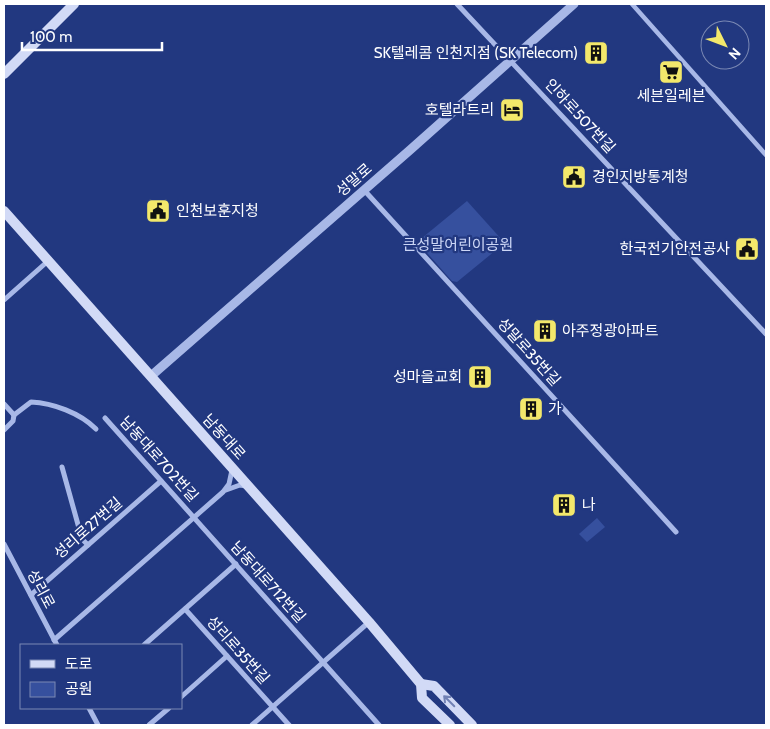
<svg xmlns="http://www.w3.org/2000/svg" width="770" height="729" font-family="Cabin,'Noto Sans KR',sans-serif">
	<style>
		.green { fill: #36509e }
		.lines { fill: none; stroke-linecap: round; stroke-linejoin: round }
		.pedestrian { stroke: #a8b8e7; stroke-width: 4.5 }
		.minor { stroke: #a8b8e7; stroke-width: 5 }
		.tertiary { stroke: #a8b8e7; stroke-width: 9 }
		.secondary { stroke: #d2daf6; stroke-width: 10 }
		.oneway { stroke: #7181b5 }
		.labels { text-anchor: middle; dominant-baseline: central; stroke-width: 4.5; stroke-linejoin: round; paint-order: stroke }
		.poi-label { font-size: 15px; fill: #fff; stroke: #223880; text-anchor: start }
		.street-label { font-size: 15px; fill: #fff; stroke: #223880 }
		.park-label { font-size: 15px; fill: #ccd6f6; stroke: #223880 }
	</style>
	<rect width="100%" height="100%" fill="#223880"/>
	<g class="green">
		<polygon points="467,201 503,241 501,246 457,282 452,281 420,245 422,238"/>
		<polygon points="597,518 605,527 587,542 579,534"/>
	</g>
	<g class="lines">
		<polyline class="pedestrian" points="632,4 766,155"/>
		<g class="minor">
			<polyline points="457,4 766,334"/>
			<polyline points="364,190 676,532"/>
			<polyline points="4,300 48,261"/>
			<polyline points="4,404 14,415"/>
			<path d="M14 415 31 402C53 403 80 413 96 429"/>
			<polyline points="105,418 379,725"/>
			<polyline points="4,430 13,421 14,415"/>
			<polyline points="62,467 82,539 88,545"/>
			<polyline points="226,490 240,485 246,486"/>
			<polyline points="4,544 57,645"/>
			<polyline points="31,595 161,481"/>
			<polyline points="185,609 289,725"/>
			<polyline points="54,640 223,492 229,484 232,470"/>
			<polyline points="144,645 236,564"/>
			<polyline points="181,697 227,656"/>
			<polyline points="89,708 98,725"/>
			<polyline points="149,725 169,708"/>
			<polyline points="252,725 369,622"/>
		</g>
		<polyline class="tertiary" points="151,376 410,150 574,4"/>
		<g class="secondary">
			<polyline points="4,74 74,4"/>
			<polyline points="4,211 369,622 421,684 422,698 450,725"/>
			<polyline points="421,684 434,686 472,725"/>
		</g>
	</g>
	<defs><path id="oneway-shaft" d="M-6 0H5M1.5-3L5.5 0L1.5 3" fill="none" stroke-width="1.6" stroke-linecap="round" stroke-linejoin="round" transform="scale(1.25)"/></defs>
	<use class="oneway" href="#oneway-shaft" transform="translate(449 701) rotate(-135)"/>
	<defs>
		<symbol id="building-square" viewBox="-11 -11 22 22"><rect x="-9" y="-9" width="18" height="18" rx="4" fill="#f3e86b" stroke="#223880"/><path d="M-4-6H4V6H1V3H-1V6H-4ZM-2.5-4.3h1.7v1.8h-1.7ZM.8-4.3h1.7v1.8H.8ZM-2.5-1h1.7V.8h-1.7ZM.8-1h1.7V.8H.8Z" fill="#111"/></symbol>
		<symbol id="supermarket-square" viewBox="-11 -11 22 22"><rect x="-9" y="-9" width="18" height="18" rx="4" fill="#f3e86b" stroke="#223880"/><path d="M-6-5.5h2.5l.6 2H6L4.5 2H-2.5L-4.4-4H-6ZM-1.5 3.2a1.3 1.3 0 1 0 .1 0ZM3 3.2a1.3 1.3 0 1 0 .1 0Z" fill="#111"/></symbol>
		<symbol id="hotel-square" viewBox="-11 -11 22 22"><rect x="-9" y="-9" width="18" height="18" rx="4" fill="#f3e86b" stroke="#223880"/><path d="M-6-4.5h1.5V1H6V5H4.5V3h-9V5H-6ZM-4 0a1.8 1.8 0 1 1 3.6 0ZM.5 0V-2.5h3Q6-2.5 6 0Z" fill="#111"/></symbol>
		<symbol id="civic-square" viewBox="-11 -11 22 22"><rect x="-9" y="-9" width="18" height="18" rx="4" fill="#f3e86b" stroke="#223880"/><path d="M-.6-6.5H3V-4.5H.6V-3L4-1V1h2V6H-6V1h2V-1L-.6-3ZM-1.2 2.5V6h2.4V2.5Z" fill="#111"/></symbol>
	</defs>
	<g fill-rule="evenodd">
		<use href="#building-square" x="582" y="39" width="28" height="28"/>
		<use href="#supermarket-square" x="657" y="58" width="28" height="28"/>
		<use href="#hotel-square" x="498" y="96" width="28" height="28"/>
		<use href="#civic-square" x="560" y="163" width="28" height="28"/>
		<use href="#civic-square" x="144" y="197" width="28" height="28"/>
		<use href="#civic-square" x="733" y="235" width="28" height="28"/>
		<use href="#building-square" x="531" y="317" width="28" height="28"/>
		<use href="#building-square" x="466" y="363" width="28" height="28"/>
		<use href="#building-square" x="517" y="395" width="28" height="28"/>
		<use href="#building-square" x="550" y="491" width="28" height="28"/>
	</g>
	<g class="labels">
		<g class="poi-label">
			<text x="578" y="53" text-anchor="end">SK텔레콤 인천지점 (SK Telecom)</text>
			<text x="671" y="96" text-anchor="middle">세븐일레븐</text>
			<text x="494" y="110" text-anchor="end">호텔라트리</text>
			<text x="592" y="177">경인지방통계청</text>
			<text x="176" y="211">인천보훈지청</text>
			<text x="730" y="249" text-anchor="end">한국전기안전공사</text>
			<text x="562" y="331">아주정광아파트</text>
			<text x="462" y="377" text-anchor="end">성마을교회</text>
			<text x="548" y="409">가</text>
			<text x="582" y="505">나</text>
		</g>
		<g class="street-label">
			<text transform="translate(580 116) rotate(47)">인하로507번길</text>
			<text transform="translate(354 180) rotate(-41)">성말로</text>
			<text transform="translate(529 352) rotate(48)">성말로35번길</text>
			<text transform="translate(224 437) rotate(48)">남동대로</text>
			<text transform="translate(159 459) rotate(48)">남동대로702번길</text>
			<text transform="translate(88 528) rotate(-41)">성리로27번길</text>
			<text transform="translate(268 582) rotate(48)">남동대로712번길</text>
			<text transform="translate(41 589) rotate(62)">성리로</text>
			<text transform="translate(238 650) rotate(48)">성리로35번길</text>
		</g>
		<g class="park-label">
			<text x="458" y="245">큰성말어린이공원</text>
		</g>
	</g>
	<rect width="770" height="729" fill="none" stroke="#ffffff" stroke-width="10"/>
	<rect x="20" y="644" width="162" height="65" fill="#223880" stroke="#7a88b3"/>
	<rect x="30" y="660" width="25" height="8" fill="#d2daf6" stroke="#7a88b3"/>
	<text x="65" y="669" font-size="15" fill="#ffffff">도로</text>
	<rect x="30" y="682" width="25" height="15" fill="#36509e" stroke="#7a88b3"/>
	<text x="65" y="694" font-size="15" fill="#ffffff">공원</text>
	<g transform="translate(725 45) rotate(132)"><circle r="24" fill="#223880" stroke="#7a88b3"/>
	<path d="M0-4L9 19L0 12L-9 19Z" fill="#f3e86b"/>
	<text y="-8" font-size="14" font-weight="bold" text-anchor="middle" fill="#ffffff">N</text>
	</g>
	<path d="M22 42v8h140v-8" fill="none" stroke="#ffffff" stroke-width="2.5"/>
	<text x="30" y="42" font-size="15" fill="#ffffff" stroke="#223880" stroke-width="4" paint-order="stroke">100 m</text>
</svg>
